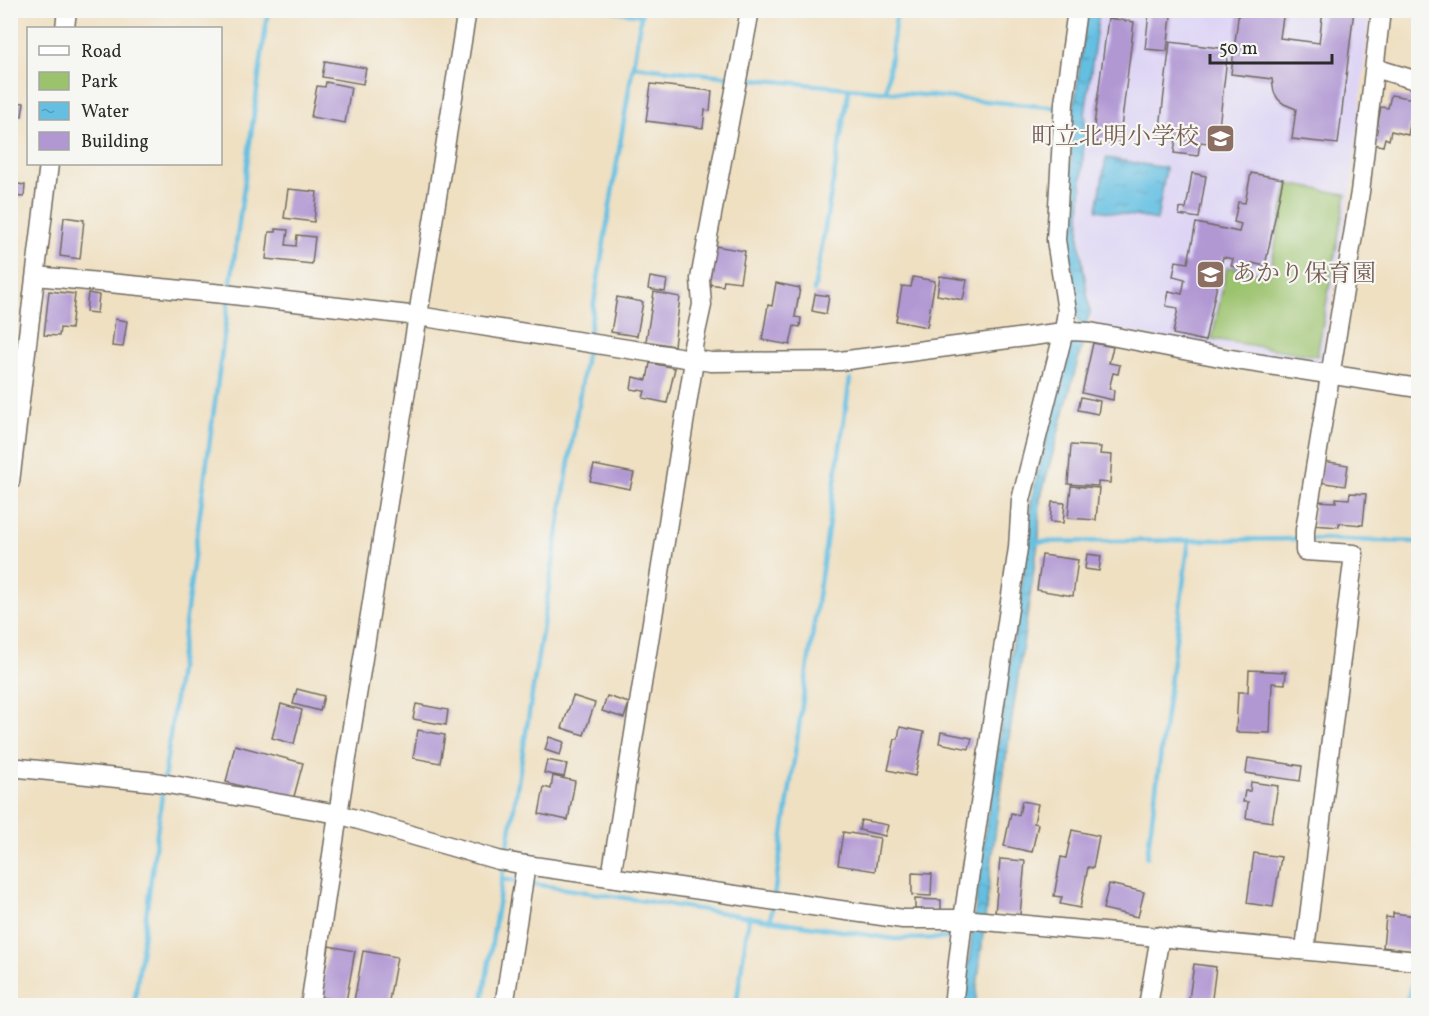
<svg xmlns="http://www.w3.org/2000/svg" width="1429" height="1016" font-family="Vollkorn,'Noto Serif JP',serif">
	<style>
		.built { fill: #ded5f5 }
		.green { fill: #9bc26d; stroke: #63764c; stroke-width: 1.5 }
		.water { fill: url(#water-ripples); stroke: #487586; stroke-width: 1.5 }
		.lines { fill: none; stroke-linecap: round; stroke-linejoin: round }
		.stream { stroke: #64bfe2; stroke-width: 4.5 }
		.building { fill: #b198d3 }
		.street-casing { stroke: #706a60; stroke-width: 21 }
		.street { stroke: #fff; stroke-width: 18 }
		.labels { text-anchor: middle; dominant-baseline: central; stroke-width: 4.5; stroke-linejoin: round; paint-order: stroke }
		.education-label { font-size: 24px; fill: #785e54; stroke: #f6f6f2; text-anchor: end }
	</style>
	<defs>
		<pattern id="water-ripples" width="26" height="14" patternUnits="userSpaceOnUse" patternTransform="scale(1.5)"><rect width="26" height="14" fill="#64bfe2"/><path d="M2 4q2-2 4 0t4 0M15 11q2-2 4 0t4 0" fill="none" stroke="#539bb7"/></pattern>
	</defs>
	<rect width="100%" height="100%" fill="#f6f6f2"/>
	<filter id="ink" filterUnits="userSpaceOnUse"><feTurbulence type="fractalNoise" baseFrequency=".0167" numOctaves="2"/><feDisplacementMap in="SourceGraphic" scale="12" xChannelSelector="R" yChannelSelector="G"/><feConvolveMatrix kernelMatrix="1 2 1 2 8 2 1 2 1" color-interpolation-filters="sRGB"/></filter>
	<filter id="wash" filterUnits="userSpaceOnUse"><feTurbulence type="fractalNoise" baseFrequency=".008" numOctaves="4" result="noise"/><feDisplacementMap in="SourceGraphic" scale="24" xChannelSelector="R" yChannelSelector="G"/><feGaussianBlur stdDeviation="1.35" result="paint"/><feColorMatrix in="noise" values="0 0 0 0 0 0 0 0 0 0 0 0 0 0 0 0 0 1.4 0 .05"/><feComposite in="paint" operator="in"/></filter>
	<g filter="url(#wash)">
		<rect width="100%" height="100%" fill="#efe0c2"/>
		<polygon class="built" points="1099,11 1370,11 1352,183 1321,360 1315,364 1232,353 1092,325 1080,236 1080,214 1085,115"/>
		<polygon class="green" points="1288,184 1346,194 1317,356 1212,339 1227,267 1269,275"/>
		<g class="water">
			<polygon points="1087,11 1099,11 1085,115 1079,238 1090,313 1082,334 1083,342 1040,500 1039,536 995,833 975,1005 963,1006 985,832 1029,537 1031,501 1070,341 1075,337 1080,323 1077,318 1076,293 1067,241 1073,114"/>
			<polygon points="1106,158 1166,168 1157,220 1097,210"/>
		</g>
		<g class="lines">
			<g class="stream">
				<polyline points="610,10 641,15"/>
				<polyline points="633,66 733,77"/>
				<polyline points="742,78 1059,108"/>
				<polyline points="1405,87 1418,91"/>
				<polyline points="886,92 897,10"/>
				<polyline points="230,289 268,10"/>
				<polyline points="814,291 849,89"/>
				<polyline points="588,340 642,10"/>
				<polyline points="1309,539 1418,542"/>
				<polyline points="1033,542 1300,539"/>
				<polyline points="164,780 229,298"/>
				<polyline points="1147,857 1189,540"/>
				<polyline points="506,858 587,348"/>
				<polyline points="502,879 519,882"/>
				<polyline points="527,883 894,939 955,938"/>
				<polyline points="774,896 850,379"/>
				<polyline points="770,920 773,904"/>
				<polyline points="134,1006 163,788"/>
				<polyline points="482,1006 504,866"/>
				<polyline points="736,1006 749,916"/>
				<polyline points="1405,1006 1418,967"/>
			</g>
		</g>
		<g id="blocks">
			<g class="building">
				<polygon points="1239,10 1284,10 1280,38 1319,43 1323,10 1354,10 1338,144 1292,139 1296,109 1284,104 1278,99 1274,92 1272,79 1231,74"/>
				<polygon points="1149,13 1171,16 1167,51 1145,49"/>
				<polygon points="1108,18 1134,22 1119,144 1092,141"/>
				<polygon points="1170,42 1228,49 1217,144 1200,142 1198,156 1174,153 1176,139 1159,137"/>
				<polygon points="325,61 366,68 363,84 322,77"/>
				<polygon points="326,82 351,87 345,123 311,117 317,86 325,87"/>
				<polygon points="651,84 712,91 710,111 705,110 703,128 646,121"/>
				<polygon points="1391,95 1415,99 1408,135 1391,131 1389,140 1385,138 1383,146 1374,144 1381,107 1388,108"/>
				<polygon points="10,102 24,103 22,116 10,115"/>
				<polygon points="1192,173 1206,176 1199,218 1179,215 1180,208 1186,209"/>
				<polygon points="1251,173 1283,179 1265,266 1252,263 1251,271 1231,266 1233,259 1223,257 1205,341 1173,334 1178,308 1166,306 1169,291 1182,294 1185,279 1173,276 1176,261 1188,263 1196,223 1239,232 1241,224 1234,222 1238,202 1245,203"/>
				<polygon points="10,183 25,185 24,197 10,196"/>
				<polygon points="288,189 317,192 314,222 284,218"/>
				<polygon points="64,217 84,220 80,259 60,256"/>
				<polygon points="276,229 288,230 286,245 296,246 297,235 315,237 312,264 266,259 269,232 276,232"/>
				<polygon points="715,246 745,251 740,282 724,280 723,286 708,284"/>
				<polygon points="940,276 967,280 963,300 937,295"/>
				<polygon points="650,277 667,280 665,292 648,289"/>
				<polygon points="913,277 935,281 927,327 896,321 902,286 911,287"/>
				<polygon points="776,283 800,288 795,317 801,318 800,327 794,326 790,345 762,340 768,305 772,306"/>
				<polygon points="49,291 75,294 71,329 60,328 59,336 44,335"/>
				<polygon points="654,292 680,297 674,346 646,341"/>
				<polygon points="88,293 99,295 97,313 86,312"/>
				<polygon points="815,294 829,296 826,314 812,311"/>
				<polygon points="617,297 643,302 637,336 611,332"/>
				<polygon points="115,319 127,321 123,347 112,346"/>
				<polygon points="1093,343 1113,347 1109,363 1120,365 1118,374 1113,373 1109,389 1114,390 1113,400 1082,393"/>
				<polygon points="650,363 675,368 667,403 643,398 645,391 631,389 633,377 647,380"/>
				<polygon points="1081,397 1100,401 1098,414 1078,410"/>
				<polygon points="1071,445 1101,447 1100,454 1112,455 1110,483 1098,482 1098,486 1068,484"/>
				<polygon points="1323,461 1348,465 1345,486 1319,482"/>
				<polygon points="594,465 634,473 630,489 590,481"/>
				<polygon points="1071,486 1099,488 1096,520 1068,518"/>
				<polygon points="1350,493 1366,494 1363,525 1339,523 1339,527 1313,525 1315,501 1336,502 1336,498 1349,499"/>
				<polygon points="1052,502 1065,503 1063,523 1050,522"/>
				<polygon points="1087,554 1101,556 1099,571 1085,569"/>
				<polygon points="1042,555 1078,560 1073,596 1037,590"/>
				<polygon points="1249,670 1286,672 1285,684 1272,683 1270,733 1236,732 1238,692 1248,692"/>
				<polygon points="297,689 324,696 320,711 293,704"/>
				<polygon points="573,696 595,703 584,735 562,728"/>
				<polygon points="607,696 629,703 624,718 602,711"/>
				<polygon points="281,704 302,710 294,744 272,738"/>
				<polygon points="416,704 448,710 446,725 413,719"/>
				<polygon points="900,727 924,732 915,776 888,770 895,739 898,739"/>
				<polygon points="418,730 445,735 440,763 413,758"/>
				<polygon points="941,732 972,738 969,749 939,743"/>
				<polygon points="549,737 564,742 560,755 545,750"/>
				<polygon points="235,745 303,763 293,800 226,782"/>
				<polygon points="1248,758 1302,766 1300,781 1246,773"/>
				<polygon points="547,760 567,764 564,777 544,773"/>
				<polygon points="553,776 575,781 568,820 539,814 544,787 551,789"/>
				<polygon points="1251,782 1278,786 1272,822 1246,818 1248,802 1243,802 1245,791 1250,791"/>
				<polygon points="1022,801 1038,804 1034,823 1038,824 1032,852 1004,846 1011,813 1019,815"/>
				<polygon points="861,820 888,825 885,836 859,830"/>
				<polygon points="1072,830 1099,836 1093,868 1088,867 1080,908 1060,904 1062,897 1054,896 1061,857 1066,858"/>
				<polygon points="843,832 880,838 875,871 838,865"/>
				<polygon points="1254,853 1281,857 1273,907 1247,903"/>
				<polygon points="1000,859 1025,861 1020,915 995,913"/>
				<polygon points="912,873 932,874 931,896 912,895"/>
				<polygon points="1109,884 1144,892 1138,917 1103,909"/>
				<polygon points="915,899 941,900 941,910 915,909"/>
				<polygon points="1393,913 1417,916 1413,951 1383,947 1386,917 1393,918"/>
				<polygon points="329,946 355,951 346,1002 320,997"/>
				<polygon points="363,951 397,957 388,1006 354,1001"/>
				<polygon points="1194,964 1216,967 1211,1006 1188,1006"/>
			</g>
		</g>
	</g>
	<g filter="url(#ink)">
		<use href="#blocks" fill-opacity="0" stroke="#706a60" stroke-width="1.5"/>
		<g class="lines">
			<defs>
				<g id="street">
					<polyline points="65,28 67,10"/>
					<polyline points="1375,68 1418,81"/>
					<polyline points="36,276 224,294 418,316 711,362 840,361 1071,331 1090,332 1230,359 1418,388"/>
					<polyline points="10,482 49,164"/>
					<polyline points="10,767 156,782 338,814 498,860 526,865 903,919 963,919 1418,961"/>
					<polyline points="611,877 694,361 693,346 702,305 700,279 750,10"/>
					<polyline points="1305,949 1354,554 1305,551 1305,530 1360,192 1381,10"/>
					<polyline points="310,1006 338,814 467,10"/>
					<polyline points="504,1006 526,865"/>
					<polyline points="953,1006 963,919 1018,548 1021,500 1064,331 1067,311 1056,240 1064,103 1077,10"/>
					<polyline points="1148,1006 1160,936"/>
				</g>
			</defs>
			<use href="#street" class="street-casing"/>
			<use href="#street" class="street"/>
		</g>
	</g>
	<defs>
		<symbol id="school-square" viewBox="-11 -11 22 22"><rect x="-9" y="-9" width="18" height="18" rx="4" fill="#8d6e63" stroke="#f6f6f2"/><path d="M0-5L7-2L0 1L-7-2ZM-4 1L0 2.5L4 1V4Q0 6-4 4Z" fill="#fff"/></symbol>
	</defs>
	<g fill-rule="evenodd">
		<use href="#school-square" x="1204" y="122" width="33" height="33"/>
		<use href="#school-square" x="1194" y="258" width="33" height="33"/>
	</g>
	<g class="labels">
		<g class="education-label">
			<text x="1199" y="138">町立北明小学校</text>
			<text x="1232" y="275" text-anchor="start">あかり保育園</text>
		</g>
	</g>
	<rect width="1429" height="1016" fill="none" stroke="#f6f6f2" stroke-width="36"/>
	<rect x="27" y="27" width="195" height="138" fill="#f6f6f2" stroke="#a5a5a2" stroke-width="1.5"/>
	<rect x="39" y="46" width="30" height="9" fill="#ffffff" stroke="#a5a5a2" stroke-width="1.5"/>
	<text x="81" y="57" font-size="18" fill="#2b2b2b">Road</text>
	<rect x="39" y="72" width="30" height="18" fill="#9bc26d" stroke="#a5a5a2" stroke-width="1.5"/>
	<text x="81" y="87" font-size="18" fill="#2b2b2b">Park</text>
	<rect x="39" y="102" width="30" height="18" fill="url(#water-ripples)" stroke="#a5a5a2" stroke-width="1.5"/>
	<text x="81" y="117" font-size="18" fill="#2b2b2b">Water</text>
	<rect x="39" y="132" width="30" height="18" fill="#b198d3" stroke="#a5a5a2" stroke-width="1.5"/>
	<text x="81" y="147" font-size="18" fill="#2b2b2b">Building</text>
	<path d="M1210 54v9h122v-9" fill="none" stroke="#2b2b2b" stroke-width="3"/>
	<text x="1219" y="54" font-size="18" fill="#2b2b2b" stroke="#f6f6f2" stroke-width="4.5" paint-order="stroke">50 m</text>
</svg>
